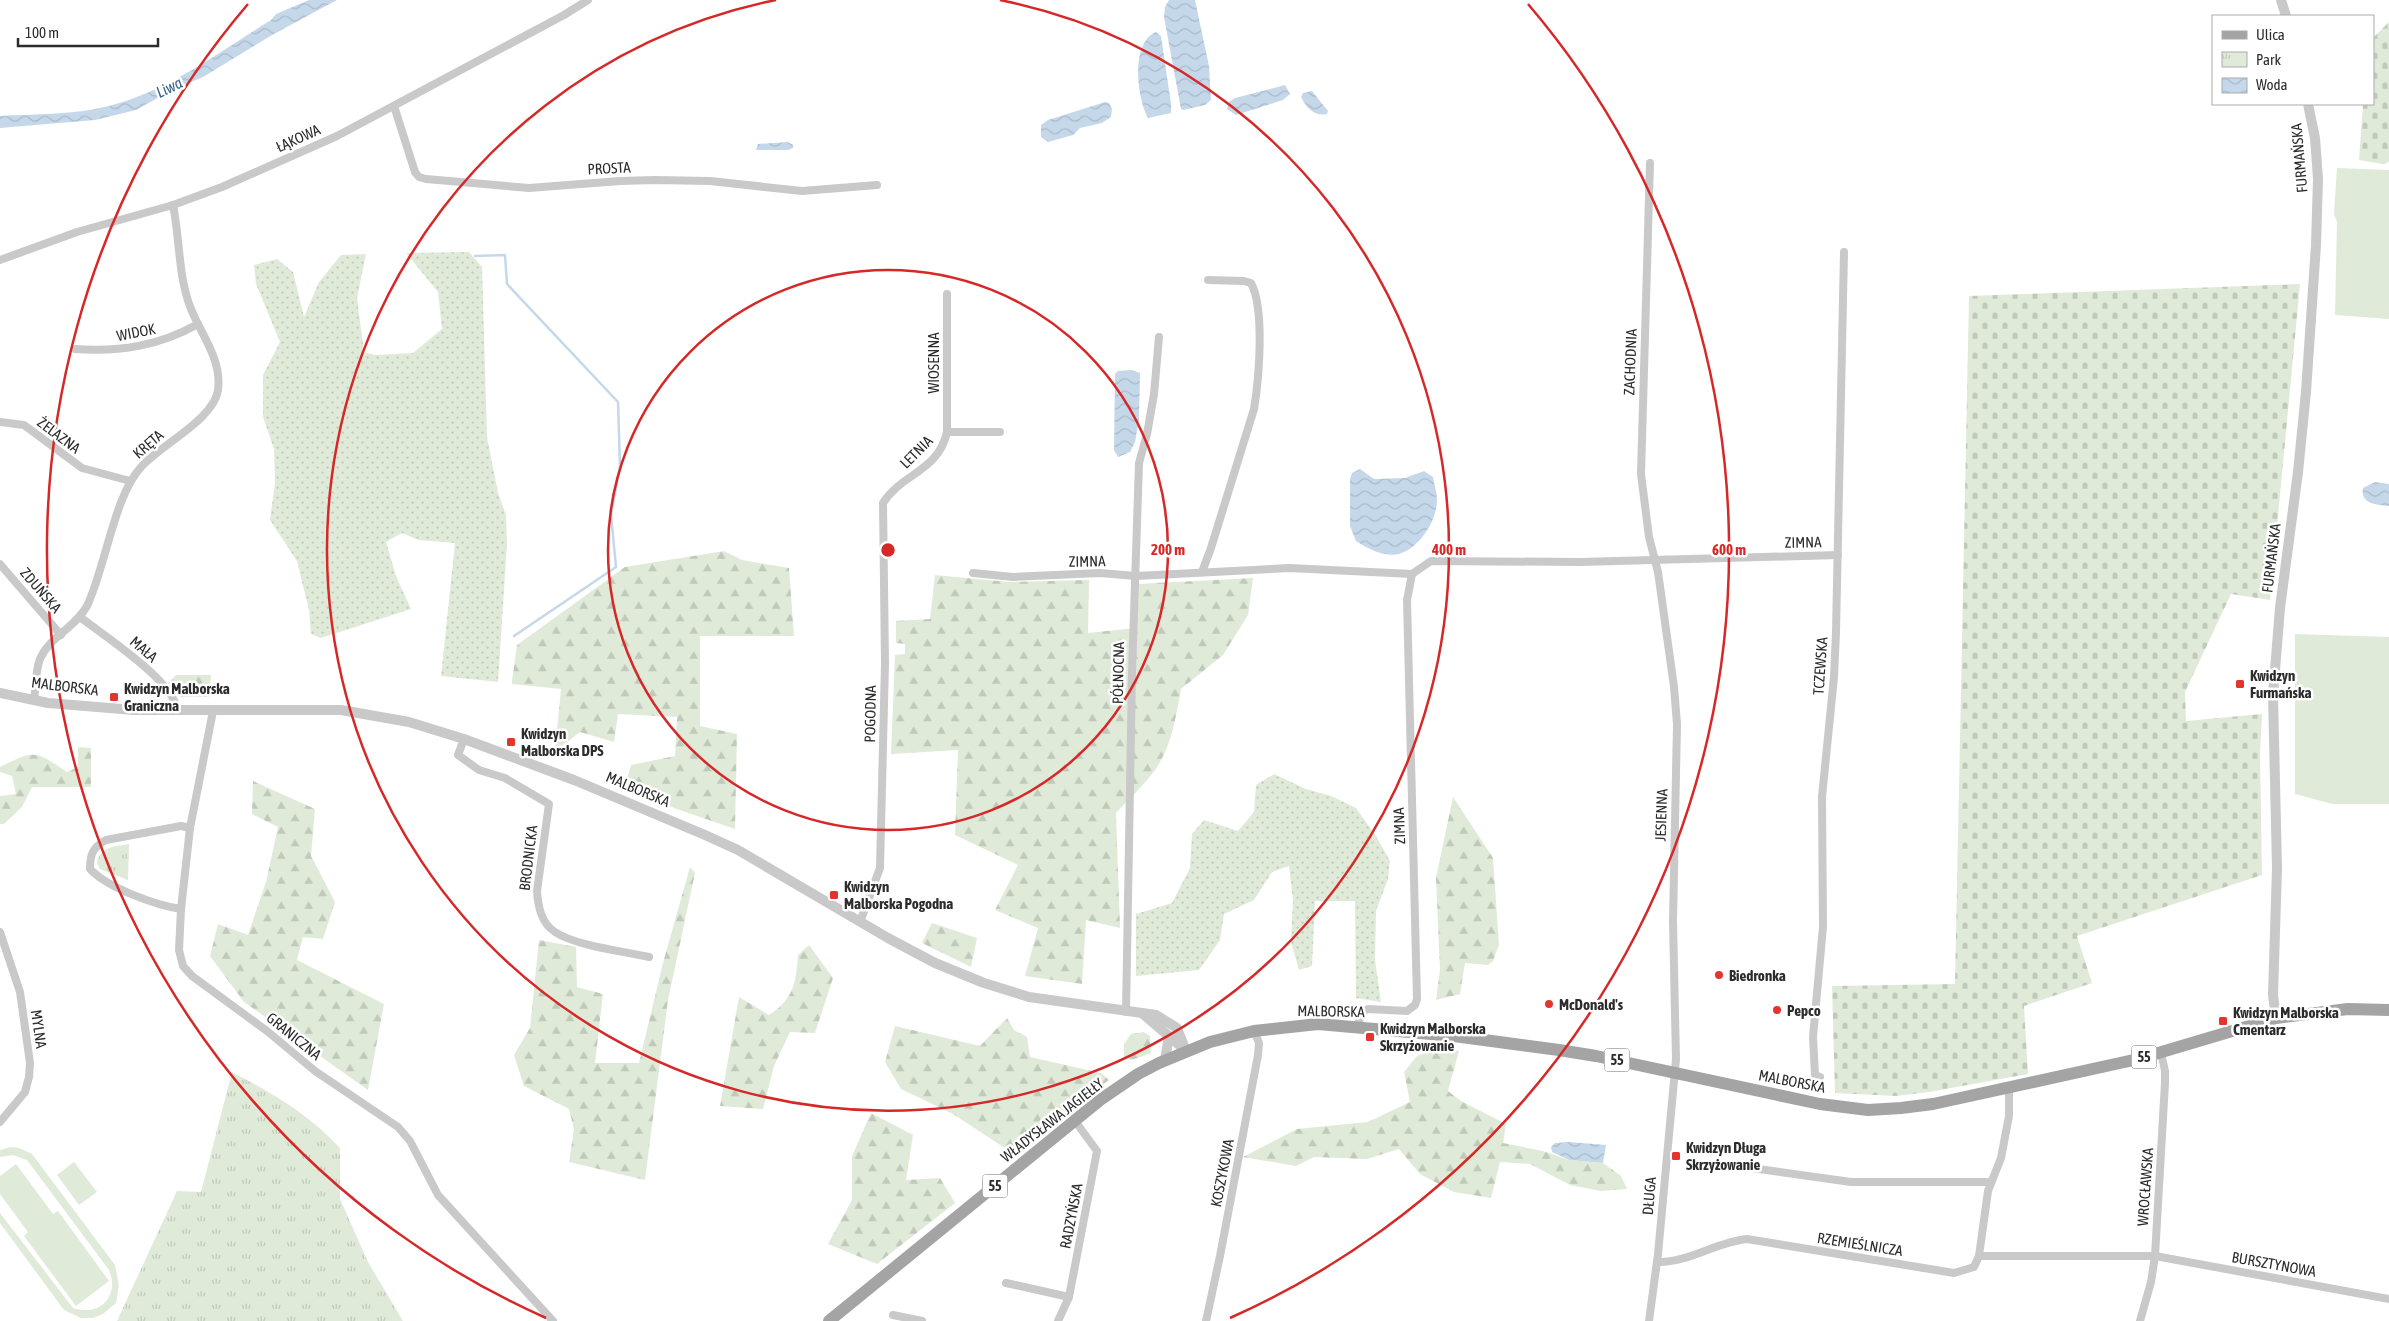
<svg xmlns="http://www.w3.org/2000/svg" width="2389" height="1321" font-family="'Asap Condensed',sans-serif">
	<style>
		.grass { fill: url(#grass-dots) }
		.forest { fill: url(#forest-firs) }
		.cemetery { fill: url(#cemetery-stones) }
		.park { fill: url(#park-tufts) }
		.garden { fill: #e0ead9 }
		.water { fill: url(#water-waves) }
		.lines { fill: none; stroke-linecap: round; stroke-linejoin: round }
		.stream { stroke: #c5d8ea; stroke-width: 2.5 }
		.minor { stroke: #c9c9c9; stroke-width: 8 }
		.tertiary { stroke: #c9c9c9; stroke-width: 10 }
		.primary { stroke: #a4a4a4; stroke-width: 12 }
		.ring { fill: none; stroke: #d62828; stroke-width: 2.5 }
		.poi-dot { fill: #e3342e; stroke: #fff; stroke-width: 2 }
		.labels { text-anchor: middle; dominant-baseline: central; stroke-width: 5; stroke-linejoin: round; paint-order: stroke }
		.shield { fill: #fff; stroke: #6b6b6b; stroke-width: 1 }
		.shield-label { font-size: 14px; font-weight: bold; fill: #2c2c2c }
		.street-label { font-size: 15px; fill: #2c2c2c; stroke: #fff }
		.poi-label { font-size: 15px; font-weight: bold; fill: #2c2c2c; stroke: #fff; text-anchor: start }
		.water-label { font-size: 16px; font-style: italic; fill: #3c658d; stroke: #fff }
		.centre { fill: #d62828; stroke: #fff; stroke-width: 2.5 }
		.ring-label { font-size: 15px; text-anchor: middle; font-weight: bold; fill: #d62828; stroke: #fff; stroke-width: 5; stroke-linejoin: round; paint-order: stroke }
	</style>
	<defs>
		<pattern id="grass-dots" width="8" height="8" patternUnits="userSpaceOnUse" patternTransform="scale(1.25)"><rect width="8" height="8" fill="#e0ead9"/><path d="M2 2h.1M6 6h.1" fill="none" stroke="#c0c9ba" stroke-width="1.8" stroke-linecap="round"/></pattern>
		<pattern id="forest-firs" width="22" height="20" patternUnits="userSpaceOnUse" patternTransform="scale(1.25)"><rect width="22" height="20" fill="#e0ead9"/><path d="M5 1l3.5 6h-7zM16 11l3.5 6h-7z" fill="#c0c9ba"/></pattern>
		<pattern id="cemetery-stones" width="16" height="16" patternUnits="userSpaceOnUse" patternTransform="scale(1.25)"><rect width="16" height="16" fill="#e0ead9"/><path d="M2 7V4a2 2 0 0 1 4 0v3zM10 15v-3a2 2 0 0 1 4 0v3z" fill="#c0c9ba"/></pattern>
		<pattern id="park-tufts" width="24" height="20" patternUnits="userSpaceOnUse" patternTransform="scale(1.25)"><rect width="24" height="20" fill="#e0ead9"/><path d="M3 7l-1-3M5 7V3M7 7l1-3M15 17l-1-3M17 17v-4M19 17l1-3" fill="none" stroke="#c0c9ba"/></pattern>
		<pattern id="water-waves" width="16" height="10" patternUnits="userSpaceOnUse" patternTransform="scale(1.25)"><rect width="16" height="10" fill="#c5d8ea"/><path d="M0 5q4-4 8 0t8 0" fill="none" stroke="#a9bac9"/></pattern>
	</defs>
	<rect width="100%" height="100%" fill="#fff"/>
	<g class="grass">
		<polygon points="469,252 482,267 487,437 498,493 506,515 507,544 498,682 441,676 455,543 419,540 402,533 386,542 396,576 411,609 321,638 311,634 309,610 297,561 270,520 275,483 274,449 263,417 263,375 280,342 256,284 254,265 277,259 293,272 304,317 319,282 341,255 366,254 357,298 364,352 375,355 413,353 442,329 438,292 406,253"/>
		<polygon points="1274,774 1306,789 1331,796 1356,808 1376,836 1390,861 1388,879 1376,911 1375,960 1381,1002 1356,998 1355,901 1315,901 1312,966 1299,970 1291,942 1293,900 1289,866 1272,872 1254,900 1224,914 1220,940 1199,970 1136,976 1136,914 1172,903 1190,868 1192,834 1204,820 1238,831 1254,812 1256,785"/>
	</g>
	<g class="forest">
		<polygon points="724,551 742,560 789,568 794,636 700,636 700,726 737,734 735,829 674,808 625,786 631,765 675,756 677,717 618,714 614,742 580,732 555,751 561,689 512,684 512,681 517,645 625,567"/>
		<path d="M935 575 1009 582 1089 580 1088 633 1136 628 1137 584 1253 578 1248 615 1223 655 1181 689C1176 716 1172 746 1155 770 1144 785 1129 799 1116 813L1120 928 1086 920 1082 984 1025 976 1038 928 995 910 1018 865 955 835 958 750 891 754 895 655 905 654V644L896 643V621L930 619Z"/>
		<polygon points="176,675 211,675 209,697 181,697 168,684"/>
		<path d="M78 747 91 748V787H32L22 807 4 824H0V796L16 794 12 776 0 772V767C36 749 35 751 67 772L78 767Z"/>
		<polygon points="253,781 315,809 311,856 335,902 323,939 303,937 297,960 384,1004 368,1090 244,1002 210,956 218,924 248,935 266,882 278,827 252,814"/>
		<polygon points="1453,797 1493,858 1499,945 1493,961 1488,965 1465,963 1460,994 1436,1000 1440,970 1436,878"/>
		<polygon points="690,867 695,873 668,1000 645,1180 569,1162 574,1129 569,1109 524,1086 514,1055 530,1028 539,940 576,947 577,987 603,994 595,1063 639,1063 663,963"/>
		<polygon points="932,923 977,938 971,967 922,943"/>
		<path d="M809 945 833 978 815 1033 790 1032 774 1066 763 1109 720 1106 739 997 769 1015C794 999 796 982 798 955Z"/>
		<polygon points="1007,1018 1014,1030 1027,1037 1030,1057 1101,1073 1109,1080 1011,1152 953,1114 901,1089 885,1062 895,1026 980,1046"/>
		<polygon points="1144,1032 1150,1036 1151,1053 1132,1060 1124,1057 1124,1044 1131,1034"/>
		<polygon points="1438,1048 1459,1051 1448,1091 1461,1101 1506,1124 1503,1143 1543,1151 1569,1160 1603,1163 1621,1176 1627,1189 1601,1191 1570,1185 1530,1164 1500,1162 1491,1198 1454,1192 1420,1174 1399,1149 1367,1159 1314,1157 1296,1166 1243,1157 1297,1129 1368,1122 1410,1102 1404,1072 1417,1056"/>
		<polygon points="871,1113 913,1135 906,1180 940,1178 955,1203 877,1264 828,1244 852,1200 852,1156"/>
	</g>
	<g class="cemetery">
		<polygon points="2389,22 2389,162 2382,164 2359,160 2363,104 2373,104 2373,38"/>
		<polygon points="2300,284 2270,600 2231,594 2185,692 2186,721 2262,714 2260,753 2262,875 2077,936 2092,983 2024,1006 2028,1074 1929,1092 1896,1096 1835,1093 1832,986 1955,984 1969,296"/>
	</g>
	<g class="park">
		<path d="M129 844 128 880 100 869 97 863C101 846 113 847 129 844Z"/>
		<path d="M232 1072C274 1094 307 1113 340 1148V1199L368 1262 403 1321H117L177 1191 201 1192Z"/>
	</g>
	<g class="garden">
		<polygon points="2337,168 2389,170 2389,319 2335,315 2337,222 2334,214"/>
		<polygon points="2295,634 2389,637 2389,804 2332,804 2295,794"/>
		<path d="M11 1147 19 1148 32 1154 115 1265 119 1285 116 1303 103 1314 93 1318H81L64 1310 0 1223V1213L73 1308C100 1317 120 1296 109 1270L27 1160 13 1155 0 1157V1150Z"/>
		<polygon points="74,1162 97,1192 79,1205 57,1175"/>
		<polygon points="16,1164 53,1214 58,1211 109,1281 76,1306 24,1236 28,1232 0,1194 0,1176"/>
	</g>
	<g class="water">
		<path d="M309 0H337L272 35 203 77 170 91 136 110 95 120 0 128V116C31 114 64 115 95 109 160 97 216 54 271 20L276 14Z"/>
		<polygon points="1169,0 1195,0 1209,66 1211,100 1205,105 1183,110 1181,109 1164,17 1165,7"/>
		<path d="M1156 32 1161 36 1171 104V113L1148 118C1137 99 1130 42 1156 32Z"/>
		<polygon points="1285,85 1290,94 1283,100 1236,115 1227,109 1229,102 1235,98"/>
		<path d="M1312 91 1328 111 1327 114C1314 117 1306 107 1301 97L1303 93Z"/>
		<polygon points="1105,102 1109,103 1112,109 1111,117 1102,123 1080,128 1073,135 1048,142 1041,137 1041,125 1048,120"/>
		<polygon points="788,142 793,145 793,148 788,150 756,150 758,144"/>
		<polygon points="1131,370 1140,373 1139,420 1135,442 1130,452 1118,457 1114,450 1115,374 1118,371"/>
		<path d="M1360 469 1374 479 1405 478 1424 471 1433 477C1434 484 1437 492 1437 500 1437 520 1420 548 1399 554 1384 557 1368 549 1356 541L1350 526V479L1352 473Z"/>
		<path d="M2375 482 2389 484V506C2377 505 2360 504 2363 488Z"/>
		<polygon points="1569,1142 1606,1145 1603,1163 1569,1160 1552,1152 1551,1147 1555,1143"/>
	</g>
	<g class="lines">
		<polyline class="stream" points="475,256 505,255 507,284 618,402 620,466 611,515 616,567 514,636"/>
		<g class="minor">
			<polyline points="394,106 415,172 419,177 426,179 529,188 620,181 654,180 710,181 802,191 877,185"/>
			<polyline points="0,260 77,232 173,205 222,187 337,136 564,15 588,0"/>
			<polyline points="947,294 947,432"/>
			<path d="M75 349C120 352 159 346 198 324"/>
			<polyline points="0,422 24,425 82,468 130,481"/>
			<polyline points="0,564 61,635"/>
			<path d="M1202 572 1211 548 1254 409C1259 379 1265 309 1251 283L1244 281 1208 280"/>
			<polyline points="973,573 1013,577 1100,573 1136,576 1289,568 1412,574 1431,561 1580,562 1838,555"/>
			<path d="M80 617C103 635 176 682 177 711"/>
			<path d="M34 700C36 687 35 672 40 659 49 637 75 628 87 606 106 566 114 495 142 466 162 444 214 419 218 390 222 360 202 336 191 309 178 277 180 239 173 205"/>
			<polyline points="213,711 190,828 181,909 179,950 183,966 192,976 267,1031 315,1071 398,1127 410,1141 438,1195 553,1321"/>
			<path d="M464 739 458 755 479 770 505 778 549 804 537 891C538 906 541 923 555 932 576 946 623 951 649 957"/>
			<path d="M181 909C155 905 108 888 90 869 90 854 93 847 106 840L181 826 190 828"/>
			<path d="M860 922 880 868 885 663 883 503C902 473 938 472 947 432H1000"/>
			<polyline points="0,932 20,992 30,1063 29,1077 25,1092 0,1122"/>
			<polyline points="1126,1012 1132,673 1139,463 1147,434 1154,394 1159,337"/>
			<polyline points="1357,1027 1362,1012 1368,1009 1407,1011 1415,1005 1417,999 1407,600 1412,574"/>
			<polyline points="1820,1077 1815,1075 1813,1037 1823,927 1822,797 1834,677 1836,632 1844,252"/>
			<polyline points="1745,1167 1851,1182 1991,1182"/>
			<polyline points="1979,1256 2155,1256 2389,1299"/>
			<path d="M1657 1262C1688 1263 1716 1242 1747 1239L1954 1273 1974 1267 1979 1256 1988 1191 2001 1158 2009 1116V1087"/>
			<polyline points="1006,1283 1069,1297"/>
			<polyline points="893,1315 922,1321"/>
			<polyline points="1058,1321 1069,1297 1097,1151 1075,1121"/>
			<polyline points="1206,1321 1220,1256 1258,1055 1259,1043 1254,1031"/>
			<polyline points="1649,1321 1658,1254 1676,1059 1673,921 1677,724 1674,687 1658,572 1649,537 1641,474 1650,163"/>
			<polyline points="2140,1321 2151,1282 2155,1256 2165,1083 2165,1071 2161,1053"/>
		</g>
		<g class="tertiary">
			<polyline points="2281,0 2286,16"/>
			<polyline points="0,693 48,703 134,710 341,710 409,722 464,739 574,780 705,835 738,850 888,938 935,963 984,983 1029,997 1156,1015 1177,1028 1186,1051"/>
			<polyline points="1143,1014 1185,1050"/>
			<polyline points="2276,1018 2273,995 2277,868 2273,695 2280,608 2298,472 2306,392 2316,245 2318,179 2315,138 2308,104"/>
			<polyline points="1165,1060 1169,1036"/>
		</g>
		<polyline class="primary" points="829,1321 1100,1100 1138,1074 1159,1063 1210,1042 1254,1031 1318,1024 1454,1036 1559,1050 1596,1056 1820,1104 1868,1110 1901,1108 1933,1104 2138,1059 2276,1018 2348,1009 2389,1010"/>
	</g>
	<g class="ring">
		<circle cx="888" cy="550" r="280"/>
		<path d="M1000 0A561 561 0 1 1 776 0"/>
		<path d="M546 1318A841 841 0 0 1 248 4M1528 4A841 841 0 0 1 1230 1318"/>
	</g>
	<g class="poi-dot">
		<rect x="2235" y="679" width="10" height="10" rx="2.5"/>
		<rect x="109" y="692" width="10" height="10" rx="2.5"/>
		<rect x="506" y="737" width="10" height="10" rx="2.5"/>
		<rect x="829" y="890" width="10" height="10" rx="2.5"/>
		<circle cx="1719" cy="975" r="5"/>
		<circle cx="1549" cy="1004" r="5"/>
		<circle cx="1777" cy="1010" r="5"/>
		<rect x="2218" y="1016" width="10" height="10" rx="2.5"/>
		<rect x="1365" y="1032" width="10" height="10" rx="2.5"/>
		<rect x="1671" y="1151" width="10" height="10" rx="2.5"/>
	</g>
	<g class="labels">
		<g class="shield">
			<rect x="2131.5" y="1045.5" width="25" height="23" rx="4"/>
			<rect x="1604.5" y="1048.5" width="25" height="23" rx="4"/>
			<rect x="982.5" y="1174.5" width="25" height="23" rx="4"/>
		</g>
		<g class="shield-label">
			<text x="2144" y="1057">55</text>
			<text x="1617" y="1060">55</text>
			<text x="995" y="1186">55</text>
		</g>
		<g class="street-label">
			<text transform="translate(298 138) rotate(-24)">ŁĄKOWA</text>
			<text transform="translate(2299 158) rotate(-95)">FURMAŃSKA</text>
			<text transform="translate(609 168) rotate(-3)">PROSTA</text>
			<text transform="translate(136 332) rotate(-11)">WIDOK</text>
			<text transform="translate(1630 362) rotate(-88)">ZACHODNIA</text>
			<text transform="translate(933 363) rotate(-90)">WIOSENNA</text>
			<text transform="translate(59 435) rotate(37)">ŻELAZNA</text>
			<text transform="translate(148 444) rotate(-41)">KRĘTA</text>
			<text transform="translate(916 452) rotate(-45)">LETNIA</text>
			<text transform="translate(1803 542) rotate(-1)">ZIMNA</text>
			<text transform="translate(2271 558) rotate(-83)">FURMAŃSKA</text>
			<text transform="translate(1087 561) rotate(-1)">ZIMNA</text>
			<text transform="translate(41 590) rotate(49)">ZDUŃSKA</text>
			<text transform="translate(144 649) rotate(41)">MAŁA</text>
			<text transform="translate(1820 666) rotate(-86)">TCZEWSKA</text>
			<text transform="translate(1118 673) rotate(-89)">PÓŁNOCNA</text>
			<text transform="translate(65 686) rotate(7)">MALBORSKA</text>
			<text transform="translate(870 714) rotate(-89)">POGODNA</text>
			<text transform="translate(638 789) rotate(23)">MALBORSKA</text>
			<text transform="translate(1661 815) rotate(-88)">JESIENNA</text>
			<text transform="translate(1399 826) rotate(-92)">ZIMNA</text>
			<text transform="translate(528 858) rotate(-83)">BRODNICKA</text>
			<text transform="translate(1331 1011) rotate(1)">MALBORSKA</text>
			<text transform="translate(39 1029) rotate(82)">MYLNA</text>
			<text transform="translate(294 1036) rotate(39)">GRANICZNA</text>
			<text transform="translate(1792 1081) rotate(11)">MALBORSKA</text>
			<text transform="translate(1052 1120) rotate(-38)">WŁADYSŁAWA JAGIEŁŁY</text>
			<text transform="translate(1222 1173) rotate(-79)">KOSZYKOWA</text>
			<text transform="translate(2145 1187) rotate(-86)">WROCŁAWSKA</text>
			<text transform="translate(1649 1196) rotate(-85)">DŁUGA</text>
			<text transform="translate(1071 1216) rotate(-79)">RADZYŃSKA</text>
			<text transform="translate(1860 1244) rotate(9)">RZEMIEŚLNICZA</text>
			<text transform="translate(2274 1264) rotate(10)">BURSZTYNOWA</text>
		</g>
		<g class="poi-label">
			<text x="2250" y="675">Kwidzyn<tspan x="2250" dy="17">Furmańska</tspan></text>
			<text x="124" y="688">Kwidzyn Malborska<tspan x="124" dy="17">Graniczna</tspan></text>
			<text x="521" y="733">Kwidzyn<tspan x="521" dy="17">Malborska DPS</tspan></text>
			<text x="844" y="886">Kwidzyn<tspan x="844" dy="17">Malborska Pogodna</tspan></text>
			<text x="1729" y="975">Biedronka</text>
			<text x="1559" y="1004">McDonald's</text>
			<text x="1787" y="1010">Pepco</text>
			<text x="2233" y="1012">Kwidzyn Malborska<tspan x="2233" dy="17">Cmentarz</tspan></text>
			<text x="1380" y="1028">Kwidzyn Malborska<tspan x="1380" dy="17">Skrzyżowanie</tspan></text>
			<text x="1686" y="1147">Kwidzyn Długa<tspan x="1686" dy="17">Skrzyżowanie</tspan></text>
		</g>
		<g class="water-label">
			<text transform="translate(169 87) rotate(-26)">Liwa</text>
		</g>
	</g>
	<circle cx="888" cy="550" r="8" class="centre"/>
	<g class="ring-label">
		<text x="1168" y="555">200 m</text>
		<text x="1449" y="555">400 m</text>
		<text x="1729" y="555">600 m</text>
	</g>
	<rect x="2212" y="15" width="162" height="90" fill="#ffffff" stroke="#ababab"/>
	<rect x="2222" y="31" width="25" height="8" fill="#a4a4a4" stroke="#ababab"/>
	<text x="2256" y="40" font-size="15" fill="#2c2c2c">Ulica</text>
	<rect x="2222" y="52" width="25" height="15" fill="url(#park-tufts)" stroke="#ababab"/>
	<text x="2256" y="65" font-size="15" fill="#2c2c2c">Park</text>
	<rect x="2222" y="78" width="25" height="15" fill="url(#water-waves)" stroke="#ababab"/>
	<text x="2256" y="90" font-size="15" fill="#2c2c2c">Woda</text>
	<path d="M18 38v8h140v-8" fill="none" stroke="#2c2c2c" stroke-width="2.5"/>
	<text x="25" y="38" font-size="15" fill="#2c2c2c" stroke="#ffffff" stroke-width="4" paint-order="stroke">100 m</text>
</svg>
